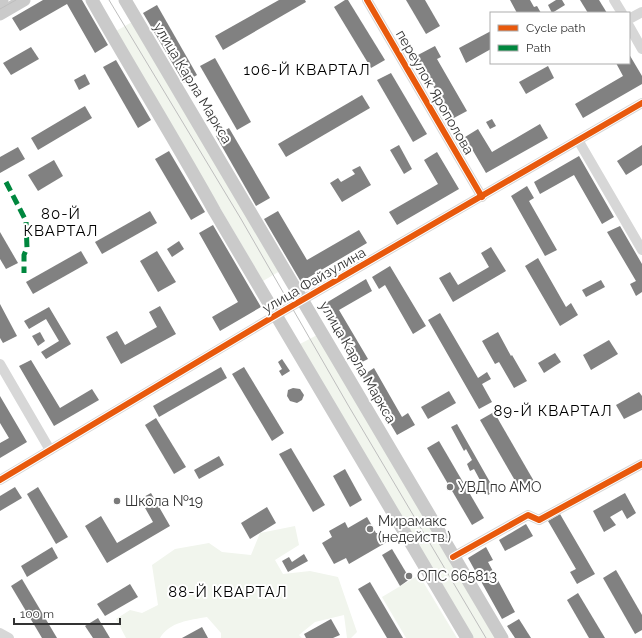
<svg xmlns="http://www.w3.org/2000/svg" width="642" height="638" font-family="Raleway,sans-serif">
	<style>
		.green { fill: #f1f5ed }
		.building { fill: #818181 }
		.lines { fill: none; stroke-linecap: round; stroke-linejoin: round }
		.minor { stroke: #d7d7d7; stroke-width: 10 }
		.major { stroke: #cacaca; stroke-width: 13 }
		.tram { stroke: #bebebe; stroke-width: 1 }
		.quiet { stroke: #00873e; stroke-width: 5; stroke-dasharray: 10 5; stroke-linecap: butt }
		.cycleway-casing { stroke: #fff; stroke-width: 8 }
		.cycleway { stroke: #e8590c; stroke-width: 6 }
		.poi-dot { fill: #7a7a7a; stroke: #fff; stroke-width: 1.5 }
		.labels { text-anchor: middle; dominant-baseline: central; stroke-width: 4; stroke-linejoin: round; paint-order: stroke }
		.street-label { font-size: 14px; fill: #333; stroke: #fff }
		.poi-label { font-size: 14px; fill: #333; stroke: #fff; text-anchor: start }
		.neighbourhood-label { font-size: 15px; letter-spacing: 1px; fill: #000; stroke: #fff }
	</style>
	<rect width="100%" height="100%" fill="#fff"/>
	<g class="green">
		<polygon points="132,22 280,271 263,281 116,31"/>
		<polygon points="317,335 495,638 473,638 300,344"/>
		<path d="M295 526 299 545 275 560 283 574 310 571 338 577 357 632 351 638H347L344 615 315 622 299 635 302 638H221V633L207 617C190 620 169 622 160 638H126L116 619 130 610 142 613 158 605 152 565 175 549 209 543 222 552 251 555 260 533Z"/>
		<polygon points="419,575 457,638 406,638 382,597"/>
	</g>
	<g class="building">
		<polygon points="43,0 82,0 108,45 95,53 67,4 20,31 12,18"/>
		<polygon points="279,0 305,0 306,2 223,50 215,36"/>
		<polygon points="345,0 348,0 385,60 371,68 334,7"/>
		<polygon points="406,0 425,0 440,26 426,34"/>
		<polygon points="510,0 530,0 534,7 537,6 541,13 517,13"/>
		<polygon points="556,0 562,0 565,5 552,13 548,5"/>
		<polygon points="580,0 599,0 607,13 588,13"/>
		<polygon points="157,5 197,75 184,83 143,13"/>
		<polygon points="491,31 491,49 466,63 459,48"/>
		<polygon points="435,46 441,57 437,59 467,111 452,119 416,56"/>
		<polygon points="31,47 39,59 11,75 3,63"/>
		<polygon points="629,54 642,76 642,84 583,118 575,104 623,76 616,63 629,63"/>
		<polygon points="215,58 251,122 237,130 200,66"/>
		<polygon points="116,60 151,120 138,128 103,67"/>
		<polygon points="548,66 554,78 526,94 519,82"/>
		<polygon points="391,73 427,134 413,142 377,80"/>
		<polygon points="85,74 90,84 79,90 74,80"/>
		<polygon points="362,95 370,108 286,157 278,144"/>
		<polygon points="85,106 92,118 38,150 31,138"/>
		<polygon points="492,119 496,126 490,129 486,122"/>
		<polygon points="540,124 548,138 486,173 465,137 478,129 492,152"/>
		<polygon points="229,128 270,198 256,206 216,136"/>
		<polygon points="399,145 412,169 404,174 390,150"/>
		<polygon points="642,145 642,165 626,175 617,161"/>
		<polygon points="18,147 25,159 0,173 0,157"/>
		<polygon points="169,151 205,212 191,220 155,159"/>
		<polygon points="437,152 459,189 397,225 389,212 438,184 424,160"/>
		<polygon points="579,156 614,217 602,224 574,175 540,194 534,182"/>
		<polygon points="54,160 63,176 38,191 28,175"/>
		<polygon points="360,166 371,185 342,202 330,183 338,178 341,182 355,174 352,170"/>
		<polygon points="527,186 534,198 529,201 557,250 545,256 511,196"/>
		<polygon points="150,211 157,223 102,254 95,242"/>
		<polygon points="278,211 307,260 359,230 367,243 301,282 264,219"/>
		<polygon points="213,225 261,307 220,331 212,317 238,302 199,233"/>
		<polygon points="620,226 642,264 642,292 636,296 630,284 636,281 607,232"/>
		<polygon points="0,232 18,263 6,269 0,259"/>
		<polygon points="179,241 184,249 172,257 167,249"/>
		<polygon points="491,247 506,271 453,302 439,278 450,272 458,285 489,267 481,253"/>
		<polygon points="81,251 88,263 33,294 26,282"/>
		<polygon points="157,251 176,282 158,292 140,261"/>
		<polygon points="538,258 566,307 571,303 578,315 560,326 525,266"/>
		<polygon points="390,266 426,326 413,334 385,285 379,289 372,277"/>
		<polygon points="366,279 372,291 339,310 368,359 356,365 321,306"/>
		<polygon points="601,280 605,287 586,297 582,290"/>
		<polygon points="0,304 17,336 3,343 0,338"/>
		<polygon points="160,306 176,334 121,364 106,337 117,331 125,345 157,327 149,312"/>
		<polygon points="49,307 71,344 46,359 41,352 59,341 46,319 29,329 24,321"/>
		<polygon points="440,313 478,378 487,372 491,379 482,384 492,402 479,409 428,320"/>
		<polygon points="40,332 45,341 38,346 32,336"/>
		<polygon points="498,332 511,356 512,355 527,381 514,388 499,362 495,364 482,341"/>
		<polygon points="609,340 618,354 591,370 583,355"/>
		<polygon points="555,353 561,362 544,373 538,363"/>
		<polygon points="282,359 290,371 282,376 279,371 282,369 278,362"/>
		<polygon points="31,360 60,408 92,389 99,400 54,426 19,366"/>
		<polygon points="221,367 227,378 159,417 153,406"/>
		<polygon points="244,367 284,433 272,441 232,374"/>
		<polygon points="374,368 402,417 408,413 415,425 397,435 362,376"/>
		<polygon points="293,388 300,389 304,395 302,400 297,403 290,401 287,396 288,390"/>
		<polygon points="449,391 456,403 428,419 421,407"/>
		<polygon points="639,392 642,396 642,410 624,419 616,405"/>
		<polygon points="0,396 27,442 0,458 0,443 9,438 0,423"/>
		<polygon points="494,412 535,483 521,491 480,420"/>
		<polygon points="156,418 186,467 174,474 145,425"/>
		<polygon points="457,424 495,491 488,495 474,469 470,471 467,464 472,460 466,449 464,451 451,427"/>
		<polygon points="439,441 484,518 472,525 427,448"/>
		<polygon points="291,448 325,505 313,512 279,454"/>
		<polygon points="219,456 224,465 199,479 194,470"/>
		<polygon points="345,469 362,500 350,507 333,476"/>
		<polygon points="15,487 22,498 0,511 0,496"/>
		<polygon points="38,487 68,537 56,544 27,494"/>
		<polygon points="151,493 170,526 107,563 85,526 101,516 117,543 153,522 140,499"/>
		<polygon points="625,493 636,513 627,519 622,510 610,517 616,525 604,532 593,511"/>
		<polygon points="267,507 276,523 250,539 241,523"/>
		<polygon points="560,514 595,574 577,584 570,572 576,569 548,521"/>
		<polygon points="367,517 376,533 382,533 387,542 349,564 346,558 334,564 322,543 332,537 329,531 345,522 348,528"/>
		<polygon points="526,524 533,536 505,551 499,540"/>
		<polygon points="52,547 58,558 27,577 21,566"/>
		<polygon points="486,547 493,560 488,562 515,612 502,619 468,558"/>
		<polygon points="392,549 410,579 400,586 382,555"/>
		<polygon points="304,554 308,561 288,572 282,561 289,557 292,562"/>
		<polygon points="616,570 642,615 642,630 635,634 603,578"/>
		<polygon points="22,579 57,638 42,638 11,586"/>
		<polygon points="370,582 403,638 387,638 358,589"/>
		<polygon points="130,584 138,597 105,616 97,604"/>
		<polygon points="578,593 605,638 589,638 567,600"/>
		<polygon points="98,618 110,638 93,638 85,626"/>
		<polygon points="331,619 340,635 333,638 306,638 304,634"/>
		<polygon points="519,619 531,638 515,638 507,626"/>
		<polygon points="202,627 208,638 182,638"/>
	</g>
	<g class="lines">
		<g class="minor">
			<polyline points="367,0 482,197"/>
			<polyline points="614,0 622,13"/>
			<polyline points="629,19 642,12"/>
			<polyline points="629,26 642,49"/>
			<polyline points="578,140 642,250"/>
			<polyline points="0,364 50,450"/>
			<polyline points="0,480 266,321 642,103"/>
			<polyline points="453,557 528,515 539,520 642,464"/>
			<polyline points="0,633 9,638"/>
		</g>
		<g class="major">
			<path d="M92 0C132 71 175 140 215 212L467 638"/>
			<polyline points="125,0 502,638"/>
			<polyline points="0,1 2,0"/>
			<polyline points="0,14 24,0"/>
		</g>
		<g class="tram">
			<polyline points="109,0 241,219 348,405 486,638"/>
			<polyline points="0,9 16,0"/>
		</g>
		<polyline class="quiet" points="6,182 26,221 27,248 24,255 24,273"/>
		<defs>
			<g id="cycleway">
				<polyline points="367,0 482,197"/>
				<polyline points="0,480 266,321 642,103"/>
				<polyline points="453,557 528,515 539,520 642,464"/>
			</g>
		</defs>
		<use href="#cycleway" class="cycleway-casing"/>
		<use href="#cycleway" class="cycleway"/>
	</g>
	<g class="poi-dot">
		<circle cx="450" cy="487" r="4"/>
		<circle cx="117" cy="501" r="4"/>
		<circle cx="370" cy="529" r="4"/>
		<circle cx="409" cy="576" r="4"/>
	</g>
	<g class="labels">
		<g class="street-label">
			<text transform="translate(193 83) rotate(59)">улица Карла Маркса</text>
			<text transform="translate(435 92) rotate(60)">переулок Ярополова</text>
			<text transform="translate(314 280) rotate(-30)">улица Файзулина</text>
			<text transform="translate(358 362) rotate(60)">улица Карла Маркса</text>
		</g>
		<g class="poi-label">
			<text x="458" y="487">УВД по АМО</text>
			<text x="125" y="501">Школа №19</text>
			<text x="378" y="521">Мирамакс<tspan x="378" dy="16">(недейств.)</tspan></text>
			<text x="417" y="576">ОПС 665813</text>
		</g>
		<g class="neighbourhood-label">
			<text x="307" y="70">106-Й КВАРТАЛ</text>
			<text x="61" y="214">80-Й<tspan x="61" dy="17">КВАРТАЛ</tspan></text>
			<text x="553" y="411">89-Й КВАРТАЛ</text>
			<text x="228" y="592">88-Й КВАРТАЛ</text>
		</g>
	</g>
	<rect x="490" y="12" width="140" height="52" fill="#ffffff" stroke="#adadad"/>
	<rect x="498" y="25" width="20" height="6" fill="#e8590c" stroke="#adadad"/>
	<text x="526" y="32" font-size="12" fill="#333333">Cycle path</text>
	<rect x="498" y="45" width="20" height="6" fill="#00873e" stroke="#adadad"/>
	<text x="526" y="52" font-size="12" fill="#333333">Path</text>
	<path d="M14 618v6h106v-6" fill="none" stroke="#333333" stroke-width="2"/>
	<text x="20" y="618" font-size="12" fill="#333333" stroke="#ffffff" stroke-width="3" paint-order="stroke">100 m</text>
</svg>
